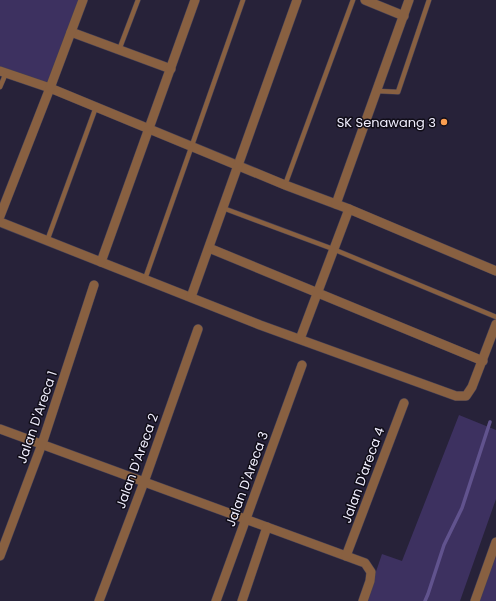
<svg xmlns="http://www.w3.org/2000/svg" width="496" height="601" font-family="Poppins,sans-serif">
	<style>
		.green { fill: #3d3160 }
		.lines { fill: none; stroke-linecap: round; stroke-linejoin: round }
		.stream { stroke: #61538e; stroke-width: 3.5 }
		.service-casing { stroke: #433f55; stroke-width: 5.5 }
		.minor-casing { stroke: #433f55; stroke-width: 10 }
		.service { stroke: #886041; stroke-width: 4.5 }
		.minor { stroke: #886041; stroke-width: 9 }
		.poi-dot { fill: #fb9e50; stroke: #100d18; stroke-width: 1.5 }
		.labels { text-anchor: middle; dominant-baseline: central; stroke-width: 3; stroke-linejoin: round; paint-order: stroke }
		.poi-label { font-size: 13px; fill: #f0eefe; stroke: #100d18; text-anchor: end }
		.street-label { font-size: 13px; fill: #f0eefe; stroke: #100d18 }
	</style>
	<rect width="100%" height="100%" fill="#272239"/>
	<g class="green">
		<polygon points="0,0 81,0 49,86 0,69"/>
		<polygon points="459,415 496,430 496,499 460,601 366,601 382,554 402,561"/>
		<polygon points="496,556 496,601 479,601"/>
	</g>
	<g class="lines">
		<polyline class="stream" points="425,601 428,594 444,545 462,508 490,422"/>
		<defs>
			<g id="service">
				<polyline points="119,50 138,0"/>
				<polyline points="0,87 6,73"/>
				<polyline points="377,91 398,92 429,0"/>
				<polyline points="285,185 353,0"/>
				<polyline points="223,208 333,249 496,317"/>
				<polyline points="47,241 96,107"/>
				<polyline points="145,279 243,0"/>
			</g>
			<g id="minor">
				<polyline points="365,0 404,16"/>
				<polyline points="71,32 171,69"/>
				<polyline points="0,71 50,88 285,185 349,209 496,271"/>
				<polyline points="336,204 409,0"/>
				<polyline points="0,216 50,88 83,0"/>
				<polyline points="0,222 260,325 456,396 466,396 472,387 496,324"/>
				<polyline points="209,248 483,361"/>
				<polyline points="101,262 195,0"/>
				<polyline points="191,297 297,0"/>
				<polyline points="300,339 349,209"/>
				<polyline points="0,429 365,563 371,572 370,581 363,601"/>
				<polyline points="0,556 42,444 94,285"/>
				<polyline points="346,556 404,403"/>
				<polyline points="99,601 144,482 198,329"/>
				<polyline points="216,601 302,365"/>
				<polyline points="242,601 267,527"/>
				<polyline points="475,601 496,542"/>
			</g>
		</defs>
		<use href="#service" class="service-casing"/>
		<use href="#minor" class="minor-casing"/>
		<use href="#service" class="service"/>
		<use href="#minor" class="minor"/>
	</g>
	<circle class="poi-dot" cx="444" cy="122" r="4"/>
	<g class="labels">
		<g class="poi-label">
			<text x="436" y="122">SK Senawang 3</text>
		</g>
		<g class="street-label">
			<text transform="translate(37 417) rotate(-71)">Jalan D'Areca 1</text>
			<text transform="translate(137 461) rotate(-70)">Jalan D'Areca 2</text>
			<text transform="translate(363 475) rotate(-70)">Jalan D'areca 4</text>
			<text transform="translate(247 479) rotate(-70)">Jalan D'Areca 3</text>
		</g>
	</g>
</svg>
